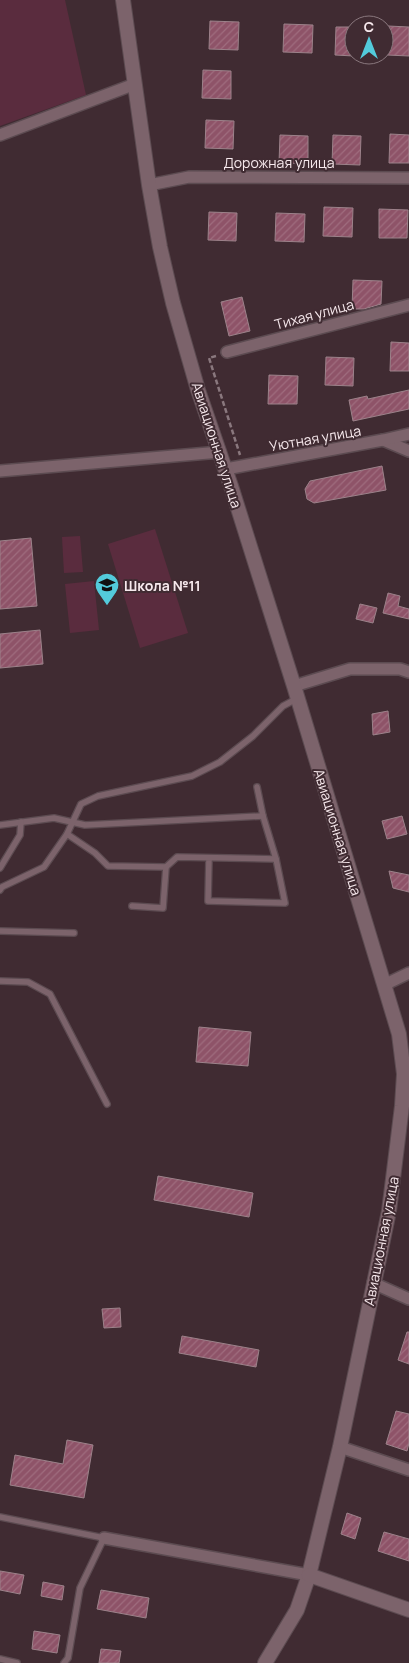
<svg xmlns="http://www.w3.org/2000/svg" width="409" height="1663" font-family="Manrope,sans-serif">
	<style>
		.green { fill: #5a2c3e }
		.building { fill: url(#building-hatch); stroke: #9c828a }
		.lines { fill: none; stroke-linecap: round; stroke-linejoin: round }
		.service-casing { stroke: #5c4b51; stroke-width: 8 }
		.minor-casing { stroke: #5c4b51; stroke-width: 14 }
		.tertiary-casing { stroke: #5c4b51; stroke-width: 16 }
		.path { stroke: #8a787e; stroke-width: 2.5; stroke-dasharray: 5 2.5; stroke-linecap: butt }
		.service { stroke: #7c636b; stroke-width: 5.5 }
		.minor { stroke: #7c636b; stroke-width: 11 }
		.tertiary { stroke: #7c636b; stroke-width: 14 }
		.labels { text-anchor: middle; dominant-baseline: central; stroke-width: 4; stroke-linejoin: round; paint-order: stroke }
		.street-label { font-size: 14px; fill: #f7e9ed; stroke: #402b32 }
		.poi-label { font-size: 14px; font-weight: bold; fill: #f7e9ed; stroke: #402b32; text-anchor: start }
	</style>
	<defs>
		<pattern id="building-hatch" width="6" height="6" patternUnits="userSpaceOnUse" patternTransform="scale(1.25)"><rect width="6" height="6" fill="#8e5368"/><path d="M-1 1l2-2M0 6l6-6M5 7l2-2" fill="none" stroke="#9f6c7e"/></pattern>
	</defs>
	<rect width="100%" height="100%" fill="#402b32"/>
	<g class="green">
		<polygon points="0,0 65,0 86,95 0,126"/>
		<polygon points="155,529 188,633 140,648 108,544"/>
		<polygon points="80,536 83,572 64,573 62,537"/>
		<polygon points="94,581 99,630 70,633 65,584"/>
	</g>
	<g class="building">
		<polygon points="210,21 239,22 238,50 209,49"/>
		<polygon points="284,24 313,25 312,53 283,52"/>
		<polygon points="388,26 409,27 409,56 387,55"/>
		<polygon points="336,27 354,27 354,56 335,55"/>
		<polygon points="203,70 231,71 231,99 202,98"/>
		<polygon points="206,120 234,121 233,149 205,148"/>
		<polygon points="390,134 409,135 409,163 389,163"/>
		<polygon points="280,135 308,136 308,164 279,163"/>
		<polygon points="333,135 361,136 360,165 332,164"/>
		<polygon points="324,207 353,208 352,237 323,236"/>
		<polygon points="379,209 408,210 407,238 379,238"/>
		<polygon points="209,212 237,213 236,241 208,240"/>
		<polygon points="276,213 305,214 304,242 275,241"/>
		<polygon points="353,280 382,281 381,304 364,309 352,309"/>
		<polygon points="242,297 250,331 229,336 221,302"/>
		<polygon points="391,342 409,343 409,371 390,371"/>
		<polygon points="326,357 354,358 353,386 325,385"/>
		<polygon points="269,375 298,376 297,404 268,404"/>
		<polygon points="409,390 409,409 353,421 349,400 367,396 368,399"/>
		<polygon points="382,466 386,490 314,503 307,499 305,489 310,481"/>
		<polygon points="31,538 37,606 0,609 0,541"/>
		<polygon points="388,593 400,596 398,606 409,609 409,619 383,613"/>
		<polygon points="360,604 377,608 373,623 356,619"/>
		<polygon points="40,630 43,664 0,668 0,634"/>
		<polygon points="388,711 390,732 373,735 372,714"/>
		<polygon points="402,816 407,834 387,839 382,821"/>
		<polygon points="389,871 409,875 409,892 393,888"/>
		<polygon points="199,1027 251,1032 248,1066 196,1062"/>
		<polygon points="158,1176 253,1193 249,1217 154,1200"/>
		<polygon points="120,1308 121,1327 104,1328 102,1309"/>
		<polygon points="407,1332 409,1332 409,1364 398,1360"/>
		<polygon points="182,1336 259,1350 256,1367 179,1353"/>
		<polygon points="396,1411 409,1414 409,1443 407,1451 386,1444"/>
		<polygon points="67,1440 93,1445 84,1498 10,1485 15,1455 63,1464"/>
		<polygon points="347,1513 361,1518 355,1539 341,1534"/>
		<polygon points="384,1532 409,1539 409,1561 378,1551"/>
		<polygon points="0,1571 24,1575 20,1594 0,1590"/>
		<polygon points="43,1582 64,1586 62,1600 41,1596"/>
		<polygon points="101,1590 149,1598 146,1618 97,1609"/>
		<polygon points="34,1631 60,1635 57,1653 32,1649"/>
		<polygon points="101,1649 121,1651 119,1663 99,1663"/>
	</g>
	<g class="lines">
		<defs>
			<g id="service">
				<polyline points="257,787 263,816 276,859"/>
				<polyline points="0,825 54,818 85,825 263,816"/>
				<polyline points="67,834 95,853 108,866 166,867 163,908 132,906"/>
				<polyline points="166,867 177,857 276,859 285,903 208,901 209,858"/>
				<polyline points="0,868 20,835 21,822"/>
				<polyline points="0,890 2,887 44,867 67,834 81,804 98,796 192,776 220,762 253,736 283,706 298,698"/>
				<polyline points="0,931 74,933"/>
				<polyline points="0,981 28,982 50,994 107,1104"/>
				<polyline points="0,1517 104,1538 80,1588 68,1658 64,1663"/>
				<polyline points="0,1659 17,1663"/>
			</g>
			<g id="minor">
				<polyline points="0,135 135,84"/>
				<polyline points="149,185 189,177 409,178"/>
				<polyline points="227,352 409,305"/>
				<polyline points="383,440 409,451"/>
				<polyline points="226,469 383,440 409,434"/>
				<polyline points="0,471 220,452"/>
				<polyline points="294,686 350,669 400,669 409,672"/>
				<polyline points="384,985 409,973"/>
				<polyline points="373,1283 409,1299"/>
				<polyline points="340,1447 409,1470"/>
				<polyline points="104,1538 309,1575"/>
			</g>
			<g id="tertiary">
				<polyline points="123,0 149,185 160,247 173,303 198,390 231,486 294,686 399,1034 404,1074 402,1106 389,1211 340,1447 309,1575 297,1610 265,1663"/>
				<polyline points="309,1575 409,1610"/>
			</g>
		</defs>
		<use href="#service" class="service-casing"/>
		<use href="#minor" class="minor-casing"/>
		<use href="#tertiary" class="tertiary-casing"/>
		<polyline class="path" points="216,356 209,358 240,455"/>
		<use href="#service" class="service"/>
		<use href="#minor" class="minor"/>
		<use href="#tertiary" class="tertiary"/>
	</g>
	<defs>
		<symbol id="school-pin" viewBox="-11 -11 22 30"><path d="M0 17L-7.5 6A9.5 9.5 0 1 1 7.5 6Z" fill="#53cbdb" stroke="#402b32"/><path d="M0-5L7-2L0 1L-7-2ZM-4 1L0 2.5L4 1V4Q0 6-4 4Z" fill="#111"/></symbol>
	</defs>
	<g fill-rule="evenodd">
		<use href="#school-pin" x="93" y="571" width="28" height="38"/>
	</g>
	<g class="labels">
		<g class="street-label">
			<text x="279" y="162">Дорожная улица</text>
			<text transform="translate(314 314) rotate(-15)">Тихая улица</text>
			<text transform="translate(315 438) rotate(-10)">Уютная улица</text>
			<text transform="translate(217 445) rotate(72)">Авиационная улица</text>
			<text transform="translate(338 832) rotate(73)">Авиационная улица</text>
			<text transform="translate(381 1241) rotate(-79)">Авиационная улица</text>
		</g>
		<g class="poi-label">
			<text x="124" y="585">Школа №11</text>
		</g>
	</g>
	<g transform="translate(369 40)"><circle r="24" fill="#402b32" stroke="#89777d"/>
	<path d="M0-4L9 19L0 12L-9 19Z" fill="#53cbdb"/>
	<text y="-8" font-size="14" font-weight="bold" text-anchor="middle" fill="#f7e9ed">С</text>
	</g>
</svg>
